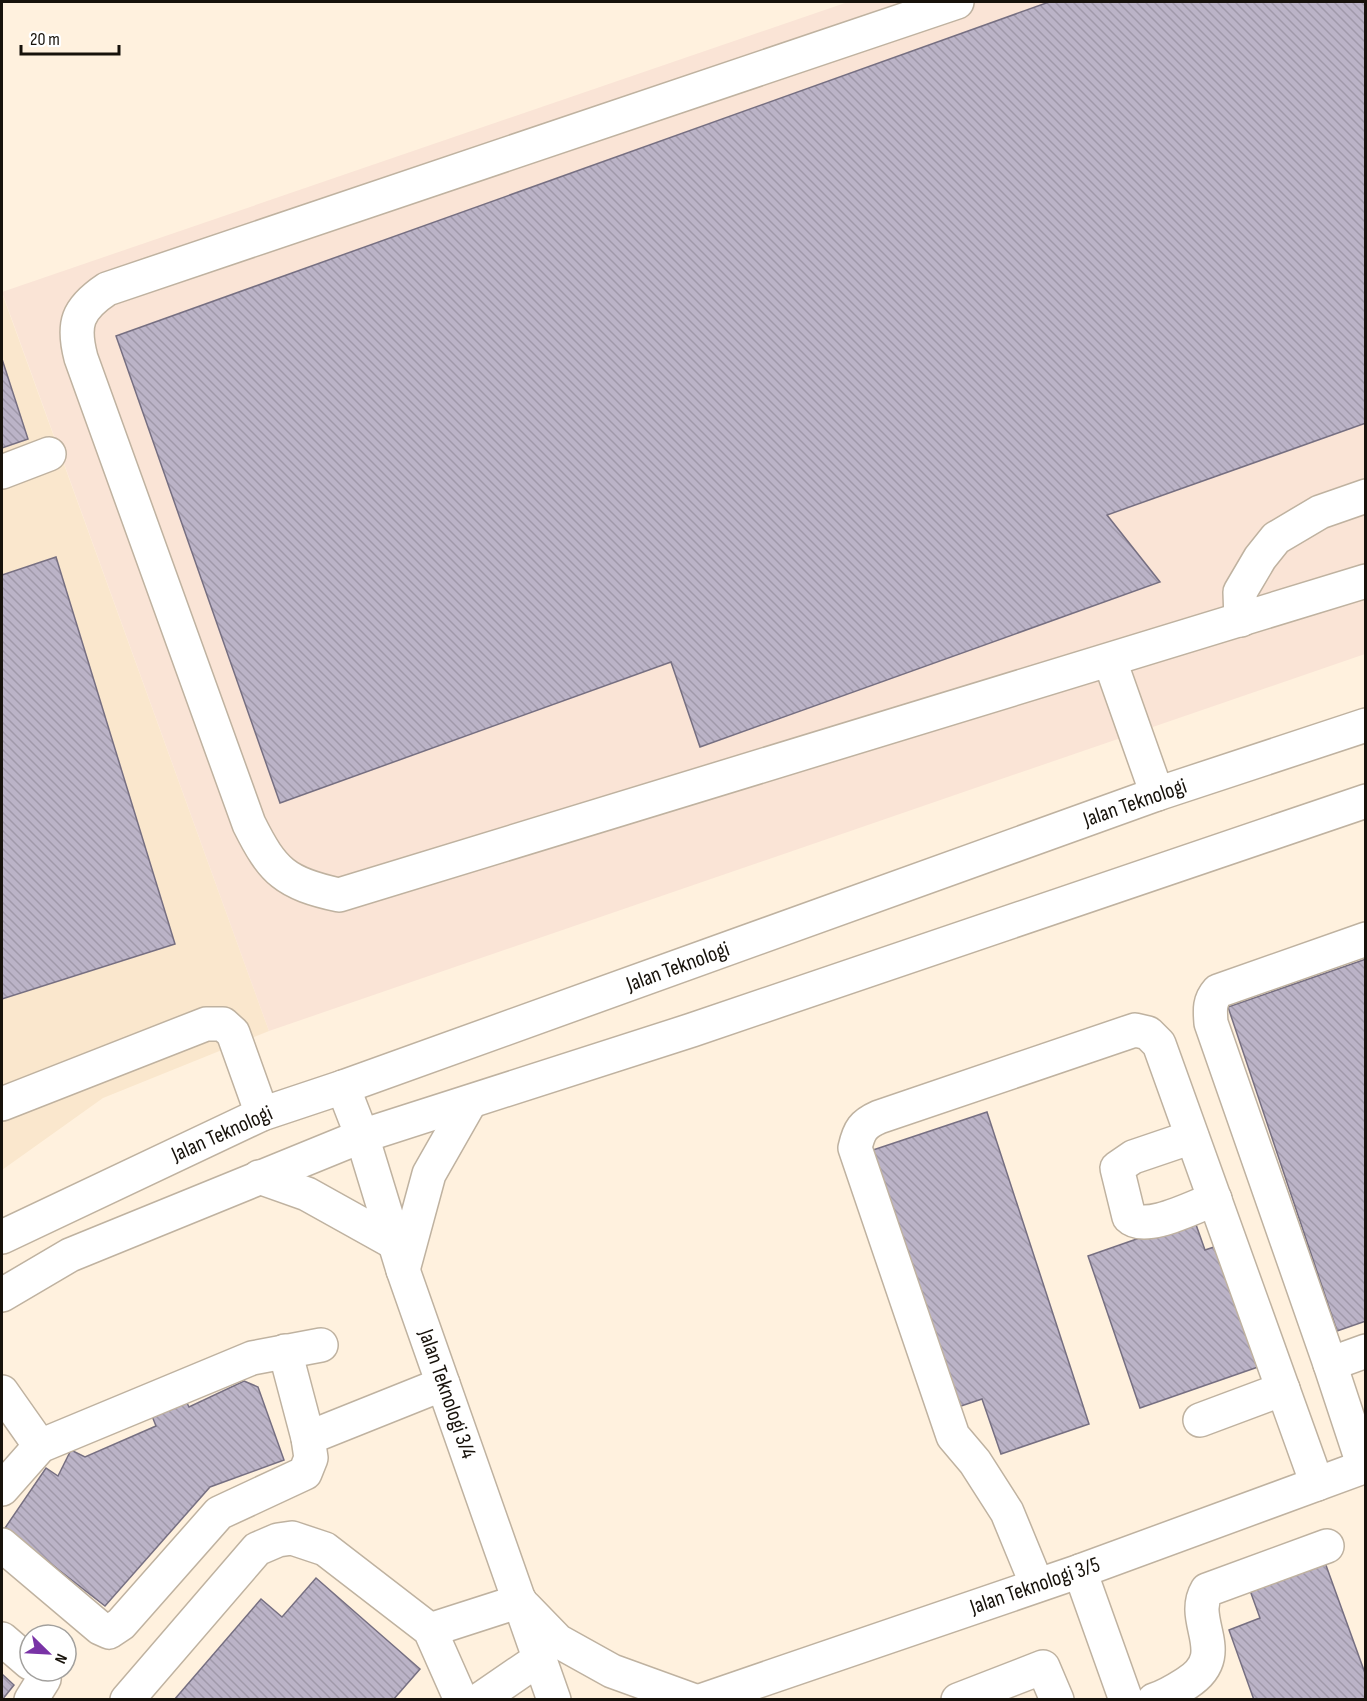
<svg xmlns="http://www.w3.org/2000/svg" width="1367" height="1701" font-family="'Sofia Sans Condensed',sans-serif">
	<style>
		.built { fill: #fae7cd }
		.industrial { fill: #fae4d6 }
		.building { fill: url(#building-back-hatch); stroke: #766f81; stroke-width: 1.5 }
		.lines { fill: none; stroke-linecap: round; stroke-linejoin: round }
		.minor-casing { stroke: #bfb2a0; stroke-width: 36 }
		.minor { stroke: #fff; stroke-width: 33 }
		.labels { text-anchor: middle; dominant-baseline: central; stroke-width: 6; stroke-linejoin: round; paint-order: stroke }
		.street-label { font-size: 22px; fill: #17120b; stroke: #fff }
	</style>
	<defs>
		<pattern id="building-back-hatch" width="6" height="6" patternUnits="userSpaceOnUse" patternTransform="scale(1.5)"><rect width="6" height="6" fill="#bbb3c7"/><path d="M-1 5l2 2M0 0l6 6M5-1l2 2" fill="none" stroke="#a099aa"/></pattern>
	</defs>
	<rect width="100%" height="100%" fill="#fff1de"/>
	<polygon class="built" points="2,293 269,1031 103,1098 2,1170"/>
	<polygon class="industrial" points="848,2 1365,2 1365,654 269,1031 2,292"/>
	<g class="building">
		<polygon points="1049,2 1366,2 1366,423 1107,515 1160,582 700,747 671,662 280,803 116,336"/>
		<polygon points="2,359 28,439 2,448"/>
		<polygon points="56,557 175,944 2,999 2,575"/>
		<polygon points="1366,959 1366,1321 1337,1331 1228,1007"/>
		<polygon points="987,1112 1089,1424 1001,1454 982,1399 958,1407 873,1150"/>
		<polygon points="1194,1219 1205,1250 1217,1246 1258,1367 1140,1408 1088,1256"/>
		<polygon points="244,1381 258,1387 284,1460 210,1487 105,1606 5,1528 46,1468 58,1476 71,1450 85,1457 156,1426 152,1416 186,1401 189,1407"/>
		<polygon points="1323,1557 1366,1676 1366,1700 1254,1700 1229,1630 1260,1618 1248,1585"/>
		<polygon points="316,1578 420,1669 393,1700 174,1700 261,1599 282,1617"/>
		<polygon points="2,1674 14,1685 2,1700"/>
	</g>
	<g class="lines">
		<defs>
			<g id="minor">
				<path d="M957 2 107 289C77 309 72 324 81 358L249 824C273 872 285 883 339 895L1366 581"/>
				<polyline points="2,472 49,454"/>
				<polyline points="1241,620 1240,592 1260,558 1276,538 1320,512 1366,496"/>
				<polyline points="1110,661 1157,794"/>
				<path d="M1366 939 1218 991C1209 1001 1210 1010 1211 1023L1330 1364 1366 1351"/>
				<polyline points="343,1087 362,1136 403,1270 554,1700"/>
				<polyline points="2,1104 206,1024 223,1024 233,1033 262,1114"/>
				<path d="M1192 1137 1133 1157 1117 1168 1129 1217C1145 1233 1195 1206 1215 1199"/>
				<polyline points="259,1177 307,1194 395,1243"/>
				<polyline points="2,1237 262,1114 343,1087 1157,794 1366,725"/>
				<polyline points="403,1270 429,1174 470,1102"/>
				<polyline points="2,1295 70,1255 362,1136 692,1030 1366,801"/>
				<polyline points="1330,1364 1364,1467"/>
				<polyline points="2,1392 40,1446"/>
				<polyline points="1200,1420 1283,1389"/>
				<polyline points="308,1438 443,1384"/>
				<polyline points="2,1489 40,1446 252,1358 321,1345"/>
				<polyline points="2,1545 100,1628 109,1632 121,1624 219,1513 305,1473 311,1458 308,1438 285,1351"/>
				<polyline points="1080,1571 1126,1700"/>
				<path d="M1037 1585 1007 1512 975 1462 953 1436 855 1148C859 1130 863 1124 879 1117L1135 1030 1148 1033 1159 1044 1317 1484"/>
				<polyline points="525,1607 558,1641 612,1671 692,1700"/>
				<polyline points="430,1630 520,1601"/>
				<polyline points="2,1639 30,1663"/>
				<polyline points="31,1700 44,1679 40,1671"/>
				<polyline points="127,1700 257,1549 278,1540 292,1538 325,1549 430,1630 461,1700"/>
				<polyline points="479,1700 539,1659"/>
				<polyline points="703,1700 1080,1571 1366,1466"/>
				<polyline points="958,1700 1043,1667 1057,1700"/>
				<path d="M1154 1700C1167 1696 1176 1690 1187 1683 1232 1654 1188 1622 1207 1590L1327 1546"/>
			</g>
		</defs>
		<use href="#minor" class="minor-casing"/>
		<use href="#minor" class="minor"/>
	</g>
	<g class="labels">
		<g class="street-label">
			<text transform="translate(1135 803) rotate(-19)">Jalan Teknologi</text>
			<text transform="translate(678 967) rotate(-20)">Jalan Teknologi</text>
			<text transform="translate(222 1134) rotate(-24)">Jalan Teknologi</text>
			<text transform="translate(447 1394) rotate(71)">Jalan Teknologi 3/4</text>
			<text transform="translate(1035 1586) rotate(-19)">Jalan Teknologi 3/5</text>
		</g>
	</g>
	<rect width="1367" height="1701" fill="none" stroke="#17120b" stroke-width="6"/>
	<g transform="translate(48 1653) rotate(114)"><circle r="28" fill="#ffffff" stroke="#a2a09d" stroke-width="1.5"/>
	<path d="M0-4.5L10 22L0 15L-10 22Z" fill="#7933a6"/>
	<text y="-9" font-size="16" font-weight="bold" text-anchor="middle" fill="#17120b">N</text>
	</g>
	<path d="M21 45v9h98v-9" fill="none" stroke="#17120b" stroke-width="3"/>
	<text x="30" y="45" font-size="18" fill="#17120b" stroke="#ffffff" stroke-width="4.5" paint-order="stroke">20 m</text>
</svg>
